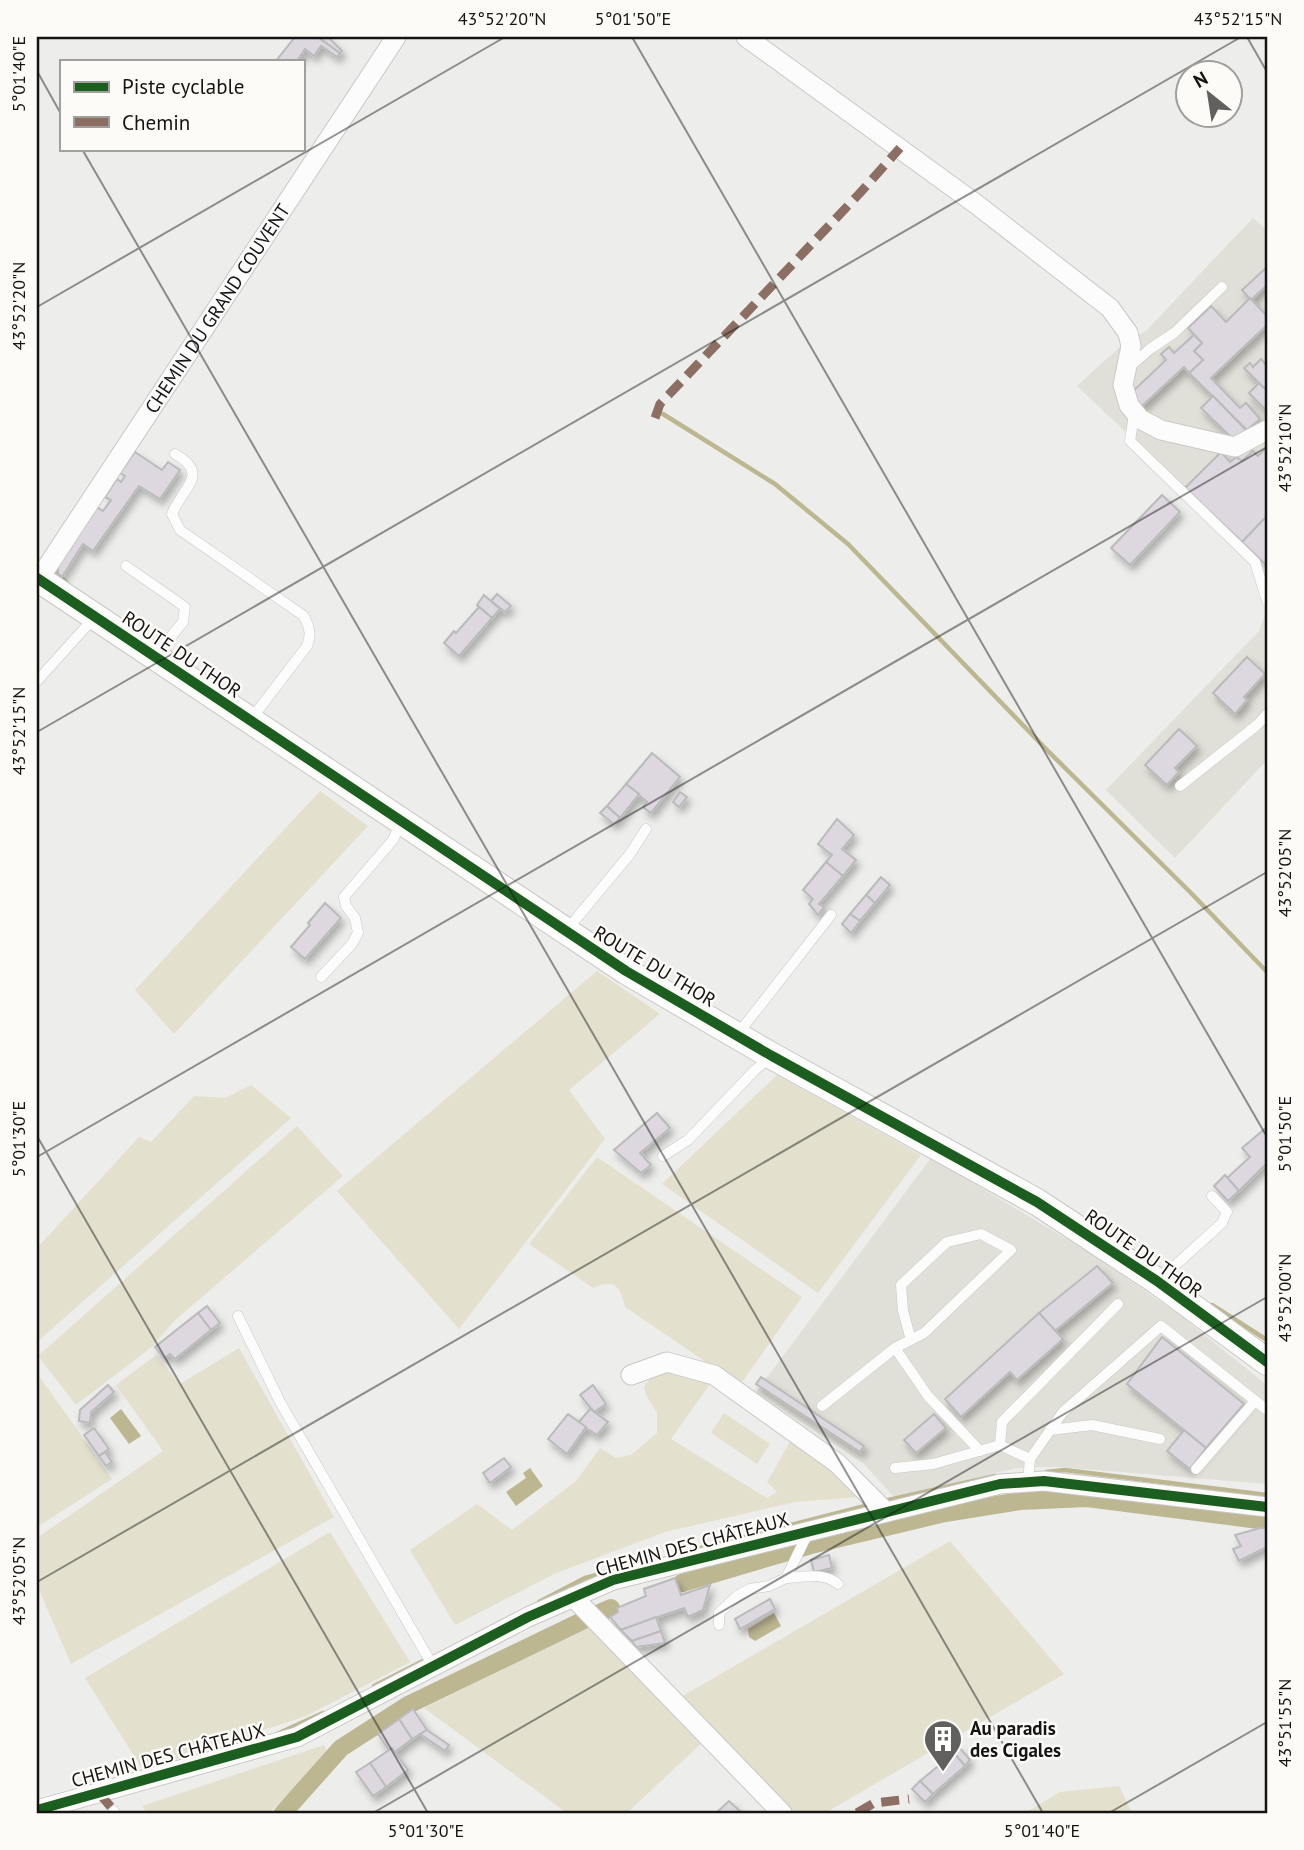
<svg xmlns="http://www.w3.org/2000/svg" width="1304" height="1850" font-family="'PT Sans',sans-serif">
	<style>
		.built { fill: #e0dfd8 }
		.green { fill: #e3e0cd }
		.water { fill: #bcb691 }
		.lines { fill: none; stroke-linecap: round; stroke-linejoin: round }
		.stream { stroke: #bcb691; stroke-width: 4.5 }
		.canal { stroke: #bcb691; stroke-width: 18 }
		.building { fill: #ddd8e0; stroke: #bababa; stroke-width: 2; filter: url(#shadow) }
		.lane-casing { stroke: #c9c8c7; stroke-width: 11 }
		.street-casing { stroke: #c9c8c7; stroke-width: 21 }
		.secondary-casing { stroke: #c9c8c7; stroke-width: 28 }
		.lane { stroke: #fcfcfc; stroke-width: 10 }
		.street { stroke: #fcfcfc; stroke-width: 19 }
		.secondary { stroke: #fcfcfc; stroke-width: 26 }
		.quiet { stroke: #8d6e63; stroke-width: 9; stroke-dasharray: 18 9; stroke-linecap: butt }
		.cycleway-casing { stroke: #fcfbf7; stroke-width: 15 }
		.cycleway { stroke: #1b5e20; stroke-width: 10 }
		.ticks { fill: none; stroke: #151413; stroke-width: 2; stroke-opacity: 0.45 }
		.labels { text-anchor: middle; dominant-baseline: central; stroke-width: 5; stroke-linejoin: round; paint-order: stroke }
		.street-label { font-size: 19px; fill: #151413; stroke: #fcfbf7 }
		.poi-label { font-size: 19px; font-weight: bold; fill: #151413; stroke: #fcfbf7; text-anchor: start }
		.neatline { fill: none; stroke: #151413; stroke-width: 2.5 }
		.ticks-label { font-size: 18px; text-anchor: middle; fill: #151413 }
	</style>
	<defs>
		<filter id="shadow"><feDropShadow dx="3.5" dy="5.5" stdDeviation="3.5" flood-color="#0004"/></filter>
	</defs>
	<rect width="100%" height="100%" fill="#ededeb"/>
	<g class="built">
		<polygon points="1253,218 1267,230 1267,577 1264,563 1077,386 1123,344 1146,331"/>
		<polygon points="1267,609 1267,760 1175,858 1106,790 1259,631"/>
		<polygon points="931,1158 1090,1253 1181,1316 1267,1385 1267,1484 1060,1467 1029,1467 1013,1469 894,1497 863,1463 756,1392"/>
	</g>
	<g class="green">
		<polygon points="320,791 368,826 174,1034 135,990"/>
		<polygon points="597,971 660,1014 569,1090 605,1139 459,1329 337,1191"/>
		<polygon points="777,1075 921,1155 818,1293 662,1184"/>
		<polygon points="251,1085 291,1118 37,1342 37,1248 139,1137 151,1142 194,1096 225,1098"/>
		<polygon points="297,1126 343,1176 174,1321 153,1346 76,1405 38,1356"/>
		<path d="M597 1157 802 1297 740 1385 625 1307C620 1286 615 1278 593 1288L529 1244Z"/>
		<polygon points="239,1348 334,1517 71,1664 37,1585 37,1538 163,1451 116,1385 156,1355 180,1384"/>
		<polygon points="681,1371 710,1384 671,1439 767,1498 777,1492 767,1482 791,1440 832,1467 860,1497 795,1502 665,1532 554,1574 455,1625 410,1550 477,1504 512,1530 576,1481 600,1448 616,1458 631,1455 657,1433 657,1413 646,1395 644,1386 654,1375"/>
		<polygon points="37,1373 112,1479 37,1527"/>
		<polygon points="724,1413 770,1444 757,1464 711,1433"/>
		<polygon points="330,1532 410,1662 306,1716 176,1759 141,1767 85,1678"/>
		<polygon points="950,1541 1064,1674 825,1813 792,1813 681,1697"/>
		<polygon points="592,1625 705,1740 627,1813 567,1813 424,1708"/>
		<polygon points="324,1745 328,1753 269,1813 147,1813 142,1806"/>
		<polygon points="1119,1786 1132,1813 1025,1813 1060,1792"/>
	</g>
	<g class="water">
		<polygon points="121,1409 141,1436 129,1444 110,1418"/>
		<polygon points="530,1468 543,1486 516,1506 506,1492 526,1478 523,1473"/>
		<polygon points="774,1613 781,1626 755,1641 749,1637 748,1629"/>
	</g>
	<g class="lines">
		<g class="stream">
			<polyline points="663,414 775,484 848,544 1046,749 1192,894 1267,972"/>
			<polyline points="51,569 66,582"/>
			<polyline points="1212,1305 1267,1340"/>
			<polyline points="1046,1472 1065,1470 1267,1495"/>
			<polyline points="884,1501 995,1476"/>
			<polyline points="681,1553 869,1505"/>
			<polyline points="539,1602 585,1578 608,1572"/>
			<polyline points="374,1686 425,1660"/>
			<polyline points="277,1734 323,1713"/>
		</g>
		<g class="canal">
			<polyline points="682,1583 811,1545 945,1513 1020,1501 1087,1498 1267,1521"/>
			<polyline points="597,1614 611,1608"/>
			<polyline points="283,1813 341,1748 408,1705 584,1620"/>
		</g>
	</g>
	<g class="building">
		<polygon points="295,37 318,37 340,53 337,57 321,46 314,56 305,49 297,61 276,61"/>
		<polygon points="318,37 328,37 342,51 340,53"/>
		<polygon points="1267,267 1267,285 1251,300 1242,290"/>
		<polygon points="1250,298 1267,316 1267,325 1211,378 1240,408 1246,403 1260,419 1247,430 1189,373 1203,360 1194,351 1202,343 1188,328 1211,306 1226,322"/>
		<polygon points="1194,335 1202,343 1194,351 1203,360 1189,373 1184,367 1142,406 1130,394 1166,360 1161,354 1169,347 1174,353"/>
		<polygon points="1261,359 1267,366 1267,391 1244,368 1250,363 1253,367"/>
		<polygon points="1259,383 1267,391 1267,411 1249,393"/>
		<polygon points="1213,396 1246,430 1235,441 1201,408"/>
		<polygon points="1267,447 1267,516 1242,542 1185,488 1221,452 1230,462 1236,457 1242,461 1253,451 1258,456"/>
		<polygon points="135,452 162,470 168,462 180,470 160,499 139,486 93,551 83,544 62,577 58,573 58,566 97,507 103,511 111,500 105,497 117,479 121,482 125,476 120,473"/>
		<polygon points="1162,495 1180,512 1130,565 1111,548"/>
		<polygon points="1267,516 1267,566 1242,542"/>
		<polygon points="497,594 511,606 505,612 491,601"/>
		<polygon points="484,595 500,609 492,618 477,605"/>
		<polygon points="479,607 492,618 459,656 444,643 454,631 456,633"/>
		<polygon points="1247,657 1265,674 1244,697 1247,700 1235,714 1213,693"/>
		<polygon points="1179,729 1197,746 1175,768 1179,772 1167,785 1145,765"/>
		<polygon points="652,753 680,777 651,813 643,807 647,802 626,784"/>
		<polygon points="626,784 639,794 620,818 607,806"/>
		<polygon points="680,792 687,797 679,807 673,802"/>
		<polygon points="607,806 620,818 614,824 600,813"/>
		<polygon points="837,819 854,835 842,849 856,860 843,876 826,862 832,855 818,844"/>
		<polygon points="826,862 843,876 819,904 824,907 818,915 809,904 813,899 803,890"/>
		<polygon points="881,877 890,885 875,903 866,895"/>
		<polygon points="866,895 875,903 860,921 850,914"/>
		<polygon points="325,903 341,918 305,959 291,947 310,925 308,923"/>
		<polygon points="850,914 860,921 851,933 842,924"/>
		<polygon points="657,1113 670,1128 640,1153 651,1165 641,1173 614,1150"/>
		<polygon points="1267,1127 1267,1163 1239,1191 1227,1178 1250,1157 1242,1148"/>
		<polygon points="1225,1175 1239,1191 1228,1201 1214,1186"/>
		<polygon points="1097,1266 1113,1283 1055,1331 1039,1313"/>
		<polygon points="207,1306 220,1323 211,1330 198,1313"/>
		<polygon points="198,1313 211,1330 175,1359 170,1354 164,1358 155,1347"/>
		<polygon points="1039,1313 1063,1339 1017,1380 1010,1372 961,1417 945,1399"/>
		<polygon points="1162,1337 1244,1404 1206,1448 1127,1384"/>
		<polygon points="761,1377 864,1446 860,1452 756,1384"/>
		<polygon points="108,1385 114,1392 91,1412 90,1423 79,1421 80,1410"/>
		<polygon points="593,1385 606,1404 594,1412 580,1395"/>
		<polygon points="590,1409 608,1422 597,1435 578,1423"/>
		<polygon points="568,1414 586,1427 567,1454 548,1439"/>
		<polygon points="934,1414 946,1428 916,1453 904,1440"/>
		<polygon points="94,1428 109,1449 99,1456 84,1435"/>
		<polygon points="1184,1430 1206,1448 1190,1469 1167,1451"/>
		<polygon points="105,1452 112,1462 106,1466 99,1456"/>
		<polygon points="504,1458 511,1467 490,1483 483,1473"/>
		<polygon points="1260,1528 1267,1528 1267,1547 1239,1561 1233,1549 1241,1546 1235,1535"/>
		<polygon points="829,1555 832,1568 814,1572 811,1560"/>
		<polygon points="675,1578 681,1595 710,1585 703,1610 688,1617 684,1608 621,1630 610,1617 618,1612 617,1608 646,1596 644,1589"/>
		<polygon points="770,1599 775,1609 740,1629 735,1619"/>
		<polygon points="656,1617 661,1631 632,1641 621,1630"/>
		<polygon points="661,1631 665,1643 636,1647 632,1641"/>
		<polygon points="413,1709 427,1730 412,1739 399,1719"/>
		<polygon points="399,1719 412,1739 395,1752 392,1748 389,1750 378,1734"/>
		<polygon points="427,1730 449,1745 445,1751 420,1734"/>
		<polygon points="959,1747 970,1760 965,1766 954,1753"/>
		<polygon points="392,1748 408,1770 386,1787 370,1763"/>
		<polygon points="954,1753 965,1766 933,1794 920,1781"/>
		<polygon points="370,1763 386,1787 373,1796 356,1772"/>
		<polygon points="920,1781 933,1794 925,1802 912,1789"/>
		<polygon points="729,1801 742,1813 716,1813"/>
	</g>
	<g class="lines">
		<defs>
			<g id="lane">
				<polyline points="1129,367 1150,349 1174,333 1222,287"/>
				<polyline points="1134,415 1130,441 1255,562 1267,601"/>
				<path d="M175 454C211 474 182 488 172 514L180 530 304 616C309 627 312 634 307 646L256 713 252 722"/>
				<polyline points="126,566 185,607 183,622 155,656"/>
				<polyline points="37,681 93,619"/>
				<polyline points="1180,786 1257,725 1267,714"/>
				<polyline points="566,931 630,854 646,829"/>
				<polyline points="321,977 352,944 358,933 355,918 346,906 344,897 393,840 401,822"/>
				<polyline points="737,1035 831,915"/>
				<polyline points="663,1156 688,1140 755,1070 769,1058"/>
				<polyline points="1159,1280 1222,1223 1227,1212 1212,1196"/>
				<polyline points="238,1316 280,1402 433,1666"/>
				<polyline points="911,1340 903,1311 901,1285 947,1242 981,1234 1011,1250 924,1333 895,1348 928,1396 980,1451"/>
				<polyline points="822,1406 895,1348"/>
				<polyline points="1050,1430 1092,1425 1160,1439"/>
				<polyline points="1000,1445 1002,1422 1118,1304"/>
				<polyline points="895,1468 933,1464 1000,1445 1030,1459"/>
				<polyline points="1196,1469 1255,1401"/>
				<polyline points="1028,1482 1030,1459 1063,1412 1161,1326 1267,1410"/>
				<path d="M786 1578C804 1577 824 1572 838 1584"/>
				<polyline points="719,1625 719,1613 737,1596 750,1589 769,1586 786,1578 809,1531"/>
				<polyline points="113,1813 114,1811"/>
			</g>
			<g id="street">
				<polyline points="746,37 976,204 1110,308 1128,333 1131,346 1123,385 1129,405 1140,419 1161,430 1235,447 1267,430"/>
				<path id="s1" d="M39 579 396 37"/>
				<polyline points="631,1375 667,1362 714,1375 837,1463 886,1512"/>
				<polyline points="573,1597 782,1813"/>
				<polyline points="37,1810 297,1737 528,1617 613,1580 1000,1484 1044,1481 1267,1507"/>
			</g>
			<polyline id="secondary" points="37,578 626,971 772,1056 1037,1202 1157,1281 1267,1362"/>
		</defs>
		<use href="#lane" class="lane-casing"/>
		<use href="#street" class="street-casing"/>
		<use href="#secondary" class="secondary-casing"/>
		<use href="#lane" class="lane"/>
		<use href="#street" class="street"/>
		<use href="#secondary" class="secondary"/>
		<g class="quiet">
			<polyline points="655,418 660,404 859,194 900,148"/>
			<polyline points="99,1793 116,1813"/>
			<polyline points="857,1813 874,1803 909,1799"/>
		</g>
		<defs>
			<g id="cycleway">
				<polyline points="37,578 626,971 772,1056 1037,1202 1157,1281 1267,1362"/>
				<polyline points="37,1810 297,1737 528,1617 613,1580 1000,1484 1044,1481 1267,1507"/>
			</g>
		</defs>
		<use href="#cycleway" class="cycleway-casing"/>
		<use href="#cycleway" class="cycleway"/>
	</g>
	<path class="ticks" d="M632 37 1267 1137M1247 37 1267 72M37 71 61 114M82 149 1043 1813M37 307 505 37M37 732 1241 37M37 1136 428 1813M37 1157 1267 447M37 1582 1267 872M373 1813 1267 1297M1109 1813 1267 1722"/>
	<defs>
		<symbol id="building-pin" viewBox="-11 -11 22 30"><path d="M0 17L-7.5 6A9.5 9.5 0 1 1 7.5 6Z" fill="#61605f" stroke="#fcfbf7"/><path d="M-4-6H4V6H1V3H-1V6H-4ZM-2.5-4.3h1.7v1.8h-1.7ZM.8-4.3h1.7v1.8H.8ZM-2.5-1h1.7V.8h-1.7ZM.8-1h1.7V.8H.8Z" fill="#fff"/></symbol>
	</defs>
	<g fill-rule="evenodd">
		<use href="#building-pin" x="921" y="1717" width="44" height="60"/>
	</g>
	<g class="labels">
		<g class="street-label">
			<text stroke="none"><textPath href="#s1" startOffset="324">CHEMIN DU GRAND COUVENT</textPath></text>
			<text transform="translate(182 654) rotate(34)">ROUTE DU THOR</text>
			<text transform="translate(655 966) rotate(31)">ROUTE DU THOR</text>
			<text transform="translate(1144 1253) rotate(35)">ROUTE DU THOR</text>
			<text transform="translate(692 1544) rotate(-15)">CHEMIN DES CHÂTEAUX</text>
			<text transform="translate(168 1755) rotate(-15)">CHEMIN DES CHÂTEAUX</text>
		</g>
		<g class="poi-label">
			<text x="970" y="1728">Au paradis<tspan x="970" dy="22">des Cigales</tspan></text>
		</g>
	</g>
	<rect width="1304" height="1850" fill="none" stroke="#fcfbf7" stroke-width="77"/>
	<rect x="60" y="60" width="245" height="91" fill="#fcfbf7" stroke="#a09f9c" stroke-width="2"/>
	<rect x="74" y="82" width="35" height="10" fill="#1b5e20" stroke="#a09f9c" stroke-width="2"/>
	<text x="122" y="94" font-size="21" fill="#151413">Piste cyclable</text>
	<rect x="74" y="117" width="35" height="10" fill="#8d6e63" stroke="#a09f9c" stroke-width="2"/>
	<text x="122" y="130" font-size="21" fill="#151413">Chemin</text>
	<g transform="translate(1209 94) rotate(330)"><circle r="33" fill="#fcfbf7" stroke="#a09f9c" stroke-width="2"/>
	<path d="M0-5L12 26L0 18L-12 26Z" fill="#61605f"/>
	<text y="-10" font-size="19" font-weight="bold" text-anchor="middle" fill="#151413">N</text>
	</g>
	<rect x="38" y="38" width="1228" height="1774" class="neatline"/>
	<g class="ticks-label">
		<text x="502" y="25">43°52'20"N</text>
		<text x="633" y="25">5°01'50"E</text>
		<text x="1238" y="25">43°52'15"N</text>
		<text transform="translate(19 74) rotate(-90)" y="6">5°01'40"E</text>
		<text transform="translate(19 306) rotate(-90)" y="6">43°52'20"N</text>
		<text transform="translate(1285 448) rotate(-90)" y="6">43°52'10"N</text>
		<text transform="translate(19 731) rotate(-90)" y="6">43°52'15"N</text>
		<text transform="translate(1285 873) rotate(-90)" y="6">43°52'05"N</text>
		<text transform="translate(1285 1134) rotate(-90)" y="6">5°01'50"E</text>
		<text transform="translate(19 1139) rotate(-90)" y="6">5°01'30"E</text>
		<text transform="translate(1285 1298) rotate(-90)" y="6">43°52'00"N</text>
		<text transform="translate(19 1581) rotate(-90)" y="6">43°52'05"N</text>
		<text transform="translate(1285 1723) rotate(-90)" y="6">43°51'55"N</text>
		<text x="426" y="1837">5°01'30"E</text>
		<text x="1042" y="1837">5°01'40"E</text>
	</g>
</svg>
